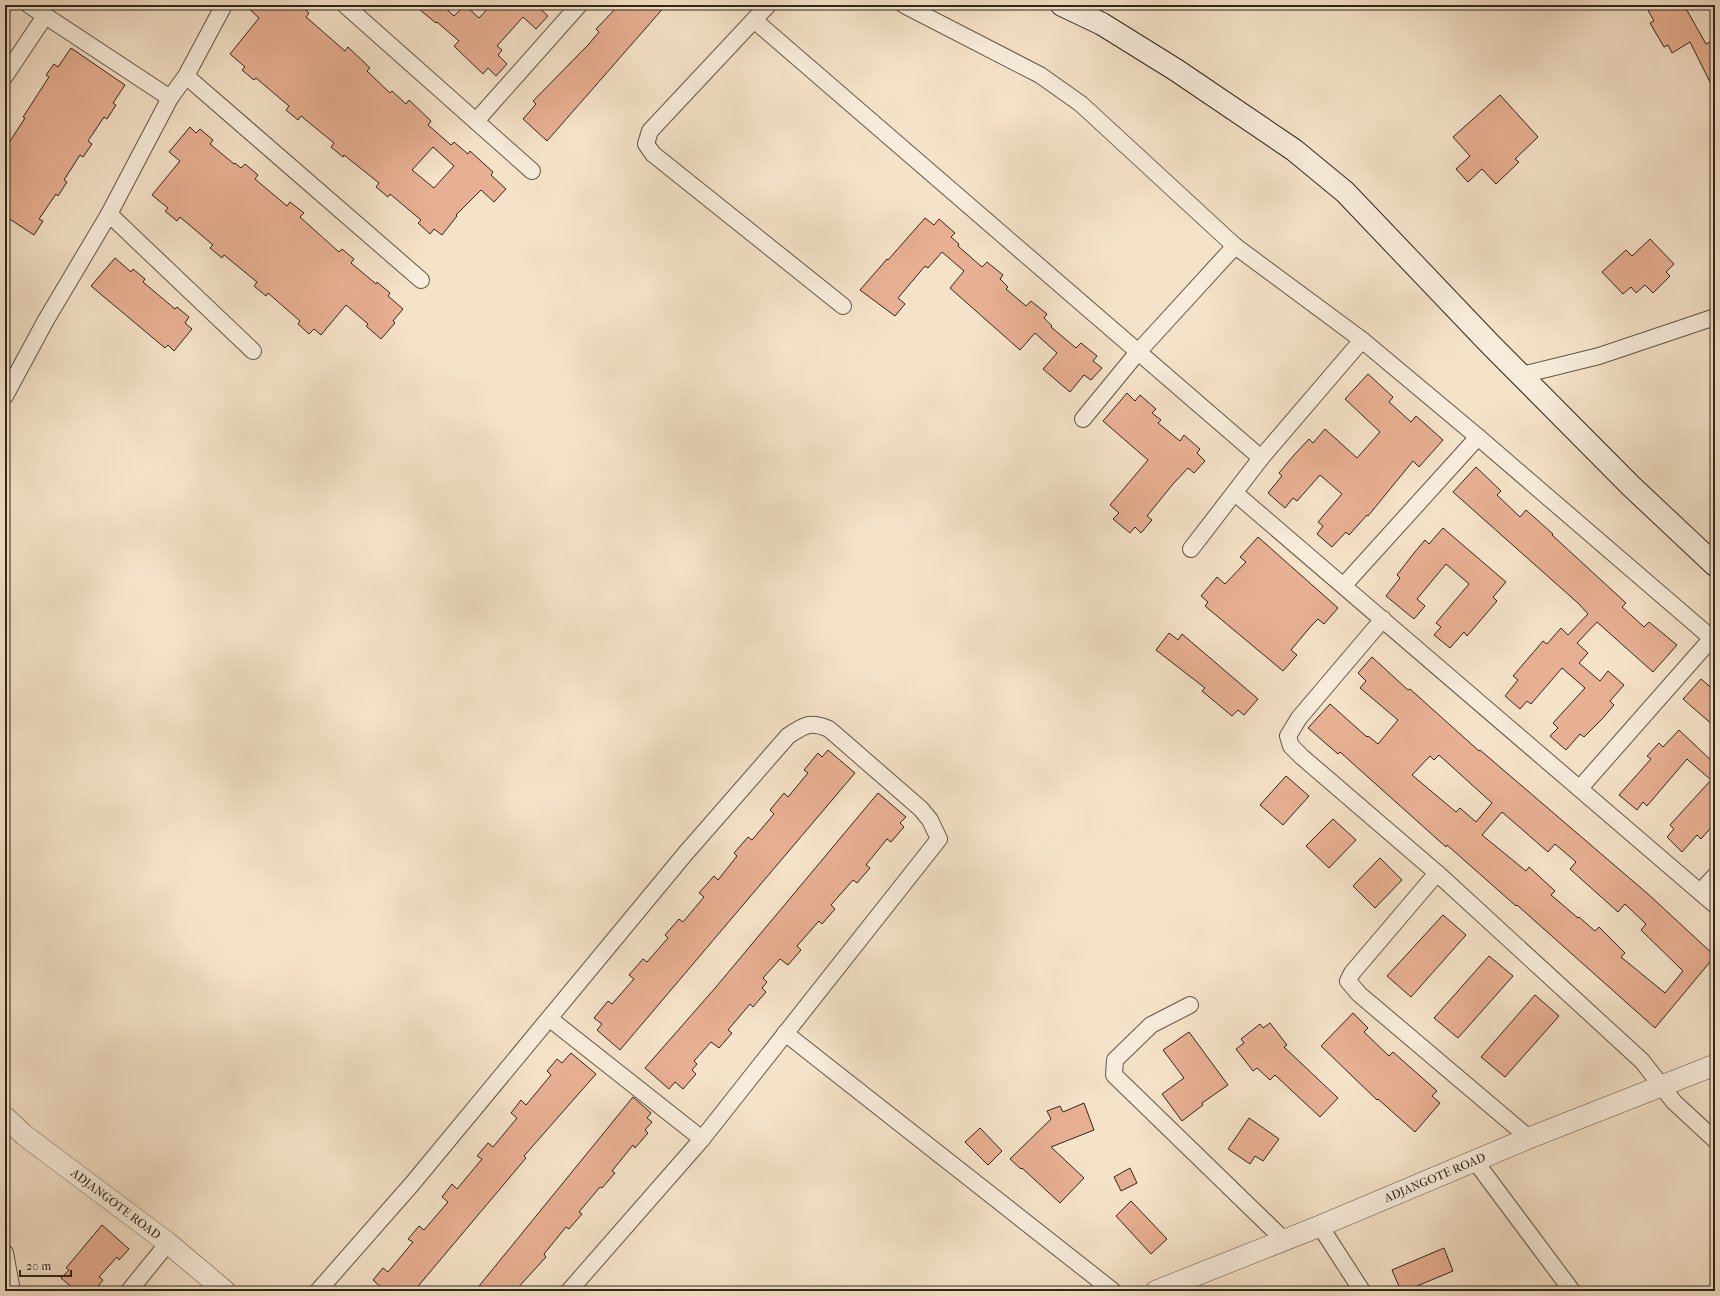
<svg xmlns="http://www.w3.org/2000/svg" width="1720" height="1296" font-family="'IM FELL French Canon',serif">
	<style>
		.building { fill: #e8b093; stroke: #30261c; fill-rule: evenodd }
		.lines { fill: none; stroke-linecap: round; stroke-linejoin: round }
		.minor-casing { stroke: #615547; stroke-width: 18 }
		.tertiary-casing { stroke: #615547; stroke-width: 22 }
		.secondary-casing { stroke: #30261c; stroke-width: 24 }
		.minor { stroke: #f8eddc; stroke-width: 16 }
		.tertiary { stroke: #f8eddc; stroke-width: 21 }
		.secondary { stroke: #f8eddc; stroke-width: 22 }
		.labels { text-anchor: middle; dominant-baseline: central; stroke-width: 3; stroke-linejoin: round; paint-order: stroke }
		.street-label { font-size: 12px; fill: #30261c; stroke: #f8eddc }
	</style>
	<rect width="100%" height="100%" fill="#f5e3c9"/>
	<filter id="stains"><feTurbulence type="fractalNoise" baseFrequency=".005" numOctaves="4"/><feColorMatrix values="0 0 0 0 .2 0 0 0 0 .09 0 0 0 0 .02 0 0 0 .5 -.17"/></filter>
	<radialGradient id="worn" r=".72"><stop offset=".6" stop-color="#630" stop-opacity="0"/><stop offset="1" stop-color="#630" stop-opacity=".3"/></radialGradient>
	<g class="building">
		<path d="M245 5H300L309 13 306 17 345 51 348 47 370 68 367 71 390 93 392 91 406 104 409 100 431 121 428 125 451 145 454 142 468 154 470 151 493 172 491 175 506 189 494 202 481 190 456 215 457 216 442 235 434 229 430 234 418 223 421 220 390 194 388 197 376 187 379 183 344 155 343 157 331 147 334 143 301 116 298 120 286 110 289 106 256 78 254 80 242 70 245 67 230 54 259 18ZM433 147 454 166 434 188 412 170Z"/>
		<polygon points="414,5 442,5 454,16 465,5 479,18 491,5 536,5 548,16 536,29 523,17 497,46 502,50 498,55 507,64 496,76 488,68 483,74 454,46 459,41 437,22 436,23"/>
		<polygon points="619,5 666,5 547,141 523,119 536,104 533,101 588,45 599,32 596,29"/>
		<polygon points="1645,5 1684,5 1706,44 1715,39 1715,92 1690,42 1672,53 1668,45 1664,47 1650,23 1654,21"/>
		<polygon points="71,48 125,85 113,103 116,105 107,119 104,117 88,141 92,144 83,157 80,155 64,180 67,182 58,196 56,194 39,219 43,221 34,235 5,216 5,149 25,118 23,117 49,77 46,75 54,64 58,67"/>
		<polygon points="1500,95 1538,137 1515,159 1519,162 1496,184 1482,169 1468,182 1456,169 1470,156 1453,137"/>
		<polygon points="190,127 196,133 200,129 213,140 210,144 234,164 235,163 241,168 245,164 258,175 255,179 287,206 290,202 304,213 300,217 339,252 342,249 354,259 351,263 376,284 377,282 390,293 388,296 403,309 393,321 395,323 381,339 366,326 368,324 346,305 321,335 314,329 309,334 298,324 300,321 268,293 266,296 254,286 257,282 224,255 222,258 210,248 213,245 180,217 177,221 165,211 168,208 152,195 180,161 169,152"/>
		<polygon points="925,218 934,225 939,219 955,233 951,237 959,244 958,246 982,267 987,262 1003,275 1000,279 1008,287 1006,289 1026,306 1031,301 1047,314 1044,318 1052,326 1051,327 1076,348 1081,343 1097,356 1093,361 1102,368 1091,380 1084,375 1070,392 1043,369 1057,353 1035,333 1020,350 994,327 950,288 964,271 942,252 928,268 925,266 898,298 905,304 895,316 860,290 887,259 888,260"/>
		<polygon points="1650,239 1674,264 1666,272 1670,276 1653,293 1645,285 1636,293 1631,287 1623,294 1602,272 1626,250 1632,256"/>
		<polygon points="115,258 131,272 133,269 145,279 143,282 175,309 177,307 189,317 185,323 192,329 174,351 168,345 165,348 91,286"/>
		<polygon points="1368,374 1393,397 1389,402 1411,422 1416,416 1443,440 1419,467 1413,461 1368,516 1367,515 1349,535 1346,532 1332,547 1317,534 1323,526 1318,522 1342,494 1320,475 1297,501 1293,498 1285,508 1268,493 1282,476 1279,473 1294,455 1309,439 1313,443 1325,429 1357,458 1380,432 1345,399"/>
		<polygon points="1127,393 1135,401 1140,395 1156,409 1152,413 1161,420 1158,423 1180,441 1184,435 1200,449 1197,453 1205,461 1194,473 1188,468 1173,484 1147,516 1152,520 1141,533 1135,527 1130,533 1113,519 1119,513 1110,505 1148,460 1103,421"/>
		<polygon points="1476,467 1501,491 1497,495 1520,517 1526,510 1553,534 1552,535 1626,603 1622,607 1644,627 1649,622 1677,645 1653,672 1597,622 1577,643 1588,653 1579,663 1600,681 1608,671 1624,685 1610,701 1614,705 1603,718 1584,737 1580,734 1566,750 1550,736 1558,728 1553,723 1585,688 1562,668 1531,704 1527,701 1520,709 1505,696 1518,680 1513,676 1543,641 1547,644 1561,628 1568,635 1588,614 1579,604 1453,492"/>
		<polygon points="1443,528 1506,582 1493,597 1497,601 1467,636 1464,632 1450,648 1434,635 1441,627 1436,623 1469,584 1446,564 1417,599 1425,606 1414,619 1386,596 1400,578 1397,575 1414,553 1425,540 1429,544"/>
		<polygon points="1258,537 1338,608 1324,624 1318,619 1312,625 1291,650 1297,655 1283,671 1205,606 1208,602 1201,596 1217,577 1225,584 1246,562 1240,557"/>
		<polygon points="1169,633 1178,640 1182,634 1258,699 1244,715 1238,710 1232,716 1202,691 1205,688 1156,650"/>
		<path d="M1372 657 1408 690 1410 689 1479 751 1480 750 1648 894 1715 956 1655 1028 1517 905 1516 906 1447 845 1446 847 1340 752 1338 754 1308 728 1330 704 1367 737 1368 736 1378 744 1398 720 1360 688 1366 681 1358 673ZM1439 755 1492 803 1476 822 1460 808 1456 812 1412 775 1430 756 1434 760ZM1502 812 1548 852 1555 844 1576 862 1570 869 1618 912 1625 904 1646 924 1641 930 1683 971 1665 993 1621 957 1625 953 1599 927 1595 931 1579 917 1578 918 1551 895 1555 891 1529 867 1526 871 1482 835Z"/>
		<polygon points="1701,679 1715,691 1715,727 1683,699"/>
		<polygon points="1679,730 1715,764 1715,823 1701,839 1697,835 1682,852 1667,837 1674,829 1670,825 1711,780 1687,759 1647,806 1643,802 1637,810 1619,795 1651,759 1647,756 1659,743 1663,747"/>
		<polygon points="828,750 855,773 620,1050 597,1030 602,1024 594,1018 608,1001 612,1004 634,979 629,975 643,959 647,962 668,938 665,935 679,919 683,922 704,897 699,893 714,876 718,880 737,856 734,853 748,837 752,840 774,814 770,810 784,793 788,797 808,773 804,770 818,753 822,757"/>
		<polygon points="1286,776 1309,796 1283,825 1260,805"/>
		<polygon points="878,793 906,817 900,823 904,827 891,842 887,839 866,865 870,868 857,883 853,880 831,905 835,909 822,924 819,921 797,946 801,950 788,965 780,959 763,978 767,982 762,988 766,992 753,1007 750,1004 728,1030 732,1033 719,1048 711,1042 694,1061 697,1064 692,1070 696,1074 683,1089 675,1082 669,1089 645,1068 716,987"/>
		<polygon points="1333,819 1356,840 1329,868 1306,846"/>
		<polygon points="1380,858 1402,880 1375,908 1353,886"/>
		<polygon points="1443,915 1466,935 1411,997 1387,976"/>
		<polygon points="1489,956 1513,976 1458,1038 1434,1018"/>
		<polygon points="1535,995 1559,1016 1505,1077 1481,1057"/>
		<polygon points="1353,1013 1368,1028 1364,1032 1389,1056 1393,1052 1437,1091 1432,1096 1440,1103 1415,1132 1378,1099 1377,1100 1321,1046"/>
		<polygon points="1270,1023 1287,1045 1284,1047 1338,1098 1320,1117 1275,1075 1270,1080 1257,1068 1253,1071 1236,1049 1244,1043 1241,1039 1260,1024 1263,1028"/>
		<polygon points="1189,1032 1228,1085 1202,1103 1203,1105 1182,1121 1162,1094 1184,1078 1163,1050"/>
		<polygon points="571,1053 596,1074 524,1156 526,1158 414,1291 385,1291 373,1280 383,1268 388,1272 413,1242 408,1239 419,1226 424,1230 448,1202 442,1197 452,1184 457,1189 482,1159 477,1156 488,1143 493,1147 517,1118 511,1113 521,1100 526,1105 551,1075 547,1071 557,1059 562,1063"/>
		<polygon points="633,1097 651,1113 647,1118 652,1122 645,1130 648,1133 635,1148 633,1145 612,1171 615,1173 602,1188 600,1187 579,1212 582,1214 569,1229 566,1227 544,1254 546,1257 515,1291 475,1291"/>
		<polygon points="1084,1103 1094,1130 1051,1147 1084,1178 1060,1203 1022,1168 1021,1169 1010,1159 1051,1119 1047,1111 1060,1106 1063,1112"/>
		<polygon points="1249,1118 1279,1139 1263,1161 1255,1156 1250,1164 1228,1149"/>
		<polygon points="980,1128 1002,1151 988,1165 965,1142"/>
		<polygon points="1130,1168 1137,1183 1121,1191 1114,1177"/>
		<polygon points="1131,1201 1167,1239 1151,1254 1116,1216"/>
		<polygon points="102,1225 129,1249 119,1260 117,1257 99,1277 103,1280 94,1291 76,1291 61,1278 69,1270 66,1268"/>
		<polygon points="1444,1248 1453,1271 1405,1291 1401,1291 1392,1270"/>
	</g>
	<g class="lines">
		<defs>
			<g id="minor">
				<polyline points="29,5 170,98"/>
				<polyline points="345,5 532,171"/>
				<polyline points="768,5 650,131 646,144 653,154 843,306"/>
				<polyline points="904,5 1040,75 1081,104 1235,246 1362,340 1478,437 1715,641"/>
				<polyline points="754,20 1261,458"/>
				<polyline points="5,76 45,16"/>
				<polyline points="186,76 421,280"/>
				<polyline points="476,121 579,5"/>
				<polyline points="109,214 253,351"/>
				<polyline points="1522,375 1599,356 1715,317"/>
				<polyline points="5,396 46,320 109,214 170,98 186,76 224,5"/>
				<polyline points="1083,419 1138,352 1235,246"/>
				<polyline points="1235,493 1715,905"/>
				<polyline points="1191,549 1261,458 1362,340"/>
				<polyline points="1344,585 1478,437"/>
				<polyline points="1383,619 1299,718 1288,736 1291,746 1302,757 1437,873 1642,1061 1674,1102 1715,1140"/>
				<polyline points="1580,788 1712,638"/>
				<polyline points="1437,873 1352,973 1348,981 1359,994 1529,1138"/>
				<polyline points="1700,892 1715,876"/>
				<polyline points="1190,1005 1151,1025 1115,1060 1114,1075 1284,1240"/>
				<polyline points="550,1019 702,1139"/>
				<polyline points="785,1033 1113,1291"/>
				<polyline points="1475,1161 1572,1291"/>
				<polyline points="1320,1226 1362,1291"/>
				<polyline points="5,1253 12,1291"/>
				<polyline points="129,1291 168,1243"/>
				<path d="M318 1291 412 1184 685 854 788 736C804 725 810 721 829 729L921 809 930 820 939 839 702 1139 569 1291"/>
			</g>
			<g id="tertiary">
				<path id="s1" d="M5 1117 24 1135 168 1243 225 1291"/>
				<path id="s2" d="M1156 1291 1320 1226 1529 1138 1715 1065"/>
			</g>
			<polyline id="secondary" points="1062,5 1102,24 1176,70 1294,150 1345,192 1489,343 1631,486 1715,565"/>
		</defs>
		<use href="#minor" class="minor-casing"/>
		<use href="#tertiary" class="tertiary-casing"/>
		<use href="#secondary" class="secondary-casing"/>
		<use href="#minor" class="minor"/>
		<use href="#tertiary" class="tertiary"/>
		<use href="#secondary" class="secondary"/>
	</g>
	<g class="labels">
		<g class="street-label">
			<text stroke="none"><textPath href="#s2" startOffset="301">ADJANGOTE ROAD</textPath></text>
			<text stroke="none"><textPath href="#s1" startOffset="141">ADJANGOTE ROAD</textPath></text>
		</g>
	</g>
	<rect width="1720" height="1296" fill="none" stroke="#f5e3c9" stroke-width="20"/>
	<rect x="6" y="6" width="1708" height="1284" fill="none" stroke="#30261c" stroke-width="2"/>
	<rect x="10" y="10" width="1700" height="1276" fill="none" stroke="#30261c"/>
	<path d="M20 1270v6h51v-6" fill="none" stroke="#30261c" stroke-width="2"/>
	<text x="26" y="1270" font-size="12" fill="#30261c" stroke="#f8eddc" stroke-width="3" paint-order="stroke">20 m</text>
	<rect width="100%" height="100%" filter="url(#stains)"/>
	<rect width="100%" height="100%" fill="url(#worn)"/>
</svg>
